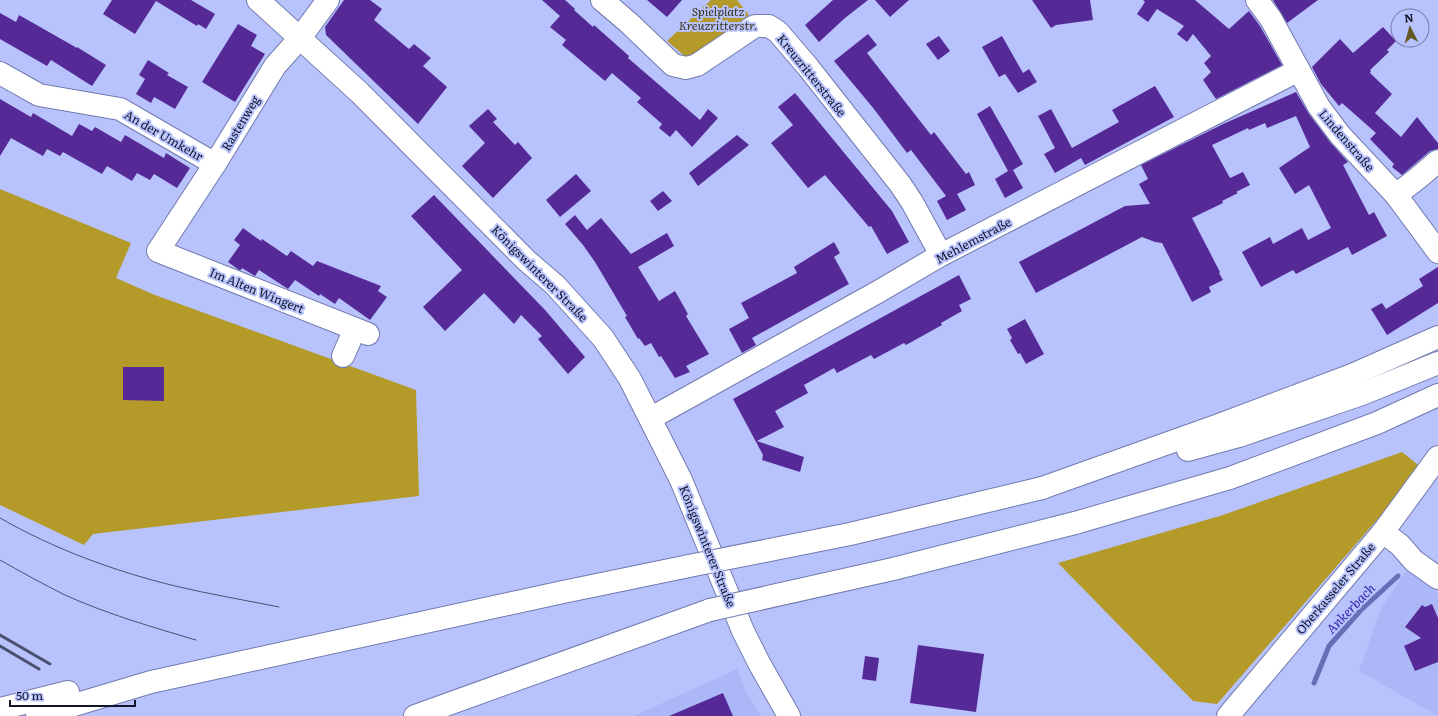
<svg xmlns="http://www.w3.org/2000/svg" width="1438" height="716" font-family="Literata,serif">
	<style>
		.built { fill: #acb7f7 }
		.green { fill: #b49b29 }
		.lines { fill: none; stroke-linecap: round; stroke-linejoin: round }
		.stream { stroke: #656fb5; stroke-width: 5 }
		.building { fill: #552a97 }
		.minor-casing { stroke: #717aaf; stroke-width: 24 }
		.major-casing { stroke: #717aaf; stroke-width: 24 }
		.highway-casing { stroke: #717aaf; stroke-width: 24 }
		.minor { stroke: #fff; stroke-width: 22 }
		.major { stroke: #fff; stroke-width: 22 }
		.highway { stroke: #fff; stroke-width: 22 }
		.tram { stroke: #4b5071; stroke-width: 1 }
		.rail { stroke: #4b5071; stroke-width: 3 }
		.highway-bridge-casing { stroke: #717aaf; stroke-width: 24; stroke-linecap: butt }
		.highway-bridge { stroke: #fff; stroke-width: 22 }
		.labels { text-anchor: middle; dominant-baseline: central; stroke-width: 4; stroke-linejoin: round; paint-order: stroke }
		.park-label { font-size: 12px; font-style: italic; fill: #3b361d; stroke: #b8c3fd }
		.street-label { font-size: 12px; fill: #121529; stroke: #b8c3fd }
		.water-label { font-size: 13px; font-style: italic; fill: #3529ad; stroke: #b8c3fd }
	</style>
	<rect width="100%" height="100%" fill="#b8c3fd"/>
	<g class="built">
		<polygon points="1407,570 1438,593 1438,716 1359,671 1381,608"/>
		<polygon points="737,669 747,693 761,716 634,716"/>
	</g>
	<g class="green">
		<polygon points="711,0 737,0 749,15 691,56 686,57 667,41"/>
		<polygon points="0,189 131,243 116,278 155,295 416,390 419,496 93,534 84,545 0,505"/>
		<polygon points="1402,452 1422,468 1217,704 1193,701 1058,563 1223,515"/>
	</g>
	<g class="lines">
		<polyline class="stream" points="1314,683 1329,646 1361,610 1398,576"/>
	</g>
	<g class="building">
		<polygon points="112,0 191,0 215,14 206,29 198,24 197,26 156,1 135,34 103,14"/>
		<polygon points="344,0 370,0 382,9 374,20 409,49 414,44 431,58 423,66 447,87 418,124 326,35 325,27"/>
		<polygon points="542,0 565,0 575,9 574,10 593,27 594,25 629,56 628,58 700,120 708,109 718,118 692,147 676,130 670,137 659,128 662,124 637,102 641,98 612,73 605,81 562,45 566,40 550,27 560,16"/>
		<polygon points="647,0 682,0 667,17"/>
		<polygon points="833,0 868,0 845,18 819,42 805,25"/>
		<polygon points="875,0 909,0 890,17"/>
		<polygon points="1032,0 1090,0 1093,20 1056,25 1051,28"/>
		<polygon points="1143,0 1195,0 1229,29 1249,11 1260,26 1282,65 1216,99 1203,80 1211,72 1204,63 1211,56 1193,34 1187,42 1177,34 1184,26 1157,9 1148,22 1137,14 1145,2"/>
		<polygon points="1273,0 1318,0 1287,23"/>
		<polygon points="0,13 16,22 19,15 77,48 77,47 106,65 92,86 51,60 47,66 0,39"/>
		<polygon points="238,24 257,35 251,46 265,54 235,102 202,82"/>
		<polygon points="1383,27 1396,41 1387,50 1389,52 1370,70 1371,71 1370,73 1392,94 1375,113 1401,137 1417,117 1438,143 1438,149 1430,151 1402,175 1392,167 1394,164 1370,139 1376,133 1342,103 1339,106 1321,84 1312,67 1340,39 1353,53"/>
		<polygon points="868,34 877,45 867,53 931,135 934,132 966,174 969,172 975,185 957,194 966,210 947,220 937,201 946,196 911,150 907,153 874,109 834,61"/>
		<polygon points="939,36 950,51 938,60 926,44"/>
		<polygon points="1002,36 1023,73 1029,69 1037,82 1018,93 1005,74 999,77 982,47"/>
		<polygon points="148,60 169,73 167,75 188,87 175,109 154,97 151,103 136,94 145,79 139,75"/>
		<polygon points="1155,86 1174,117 1085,165 1081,158 1055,173 1044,154 1055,148 1038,116 1051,109 1072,148 1119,122 1112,110"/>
		<polygon points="1296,92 1309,114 1330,142 1348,162 1343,165 1369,215 1374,212 1387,236 1352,255 1348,247 1296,274 1293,270 1261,287 1242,252 1270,237 1273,244 1302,228 1308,240 1331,228 1309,185 1295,194 1279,168 1310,147 1296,116 1267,128 1265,123 1249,130 1248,128 1212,145 1230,178 1243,172 1250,185 1236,192 1238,193 1222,201 1223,203 1192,218 1220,272 1219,273 1223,280 1209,287 1211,292 1192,302 1162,243 1155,242 1142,237 1036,293 1019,262 1125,206 1150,204 1139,184 1148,179 1141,165 1223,124"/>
		<polygon points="795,93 892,211 909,242 887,254 871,226 869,227 825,175 808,188 771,143 793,125 778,107"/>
		<polygon points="0,99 31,117 33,113 72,136 79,124 92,131 95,127 121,142 125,135 164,158 166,153 190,168 177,188 154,174 150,180 137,173 132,181 107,166 102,174 63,152 60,156 47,149 43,156 11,138 0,156"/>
		<polygon points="990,106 1023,164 1013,170 1023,188 1005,198 995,179 1008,171 977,114"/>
		<polygon points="488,109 497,119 493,122 515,145 518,142 532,158 493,198 462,166 485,143 469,126"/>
		<polygon points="737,135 749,145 698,186 689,173"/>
		<polygon points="576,174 591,191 560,217 546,200"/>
		<polygon points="663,191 672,201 658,211 650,201"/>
		<polygon points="434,195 546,311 585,357 568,374 538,339 542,336 521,315 514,324 484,293 445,331 423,307 462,270 411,216"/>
		<polygon points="575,215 587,230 601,218 631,254 667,233 674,246 638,267 659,301 675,291 688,314 686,316 709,354 686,366 690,372 675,378 661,356 659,357 651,343 645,346 639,338 638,339 625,317 627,316 595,262 583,245 565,224"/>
		<polygon points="243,228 261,241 262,239 287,256 291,251 313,266 317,261 381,286 378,291 387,297 370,320 339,298 335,304 320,294 319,296 295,280 288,289 259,270 255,276 242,268 241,270 239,270 228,262 240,245 234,240"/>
		<polygon points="834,242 840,253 834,257 849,284 752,338 756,345 742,353 729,329 749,318 741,303 797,273 794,267"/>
		<polygon points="1438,267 1438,303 1387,335 1371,309 1382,303 1386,309 1423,286 1419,279"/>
		<polygon points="959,275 971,299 959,305 962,311 941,323 942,325 906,345 904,343 874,359 871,355 837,373 834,368 804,385 808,393 775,411 784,427 757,441 804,457 800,472 762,460 763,455 733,399"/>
		<polygon points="1025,319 1044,354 1026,364 1020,353 1018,354 1010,340 1012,338 1007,329"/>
		<polygon points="123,367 164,367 164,401 123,400"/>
		<polygon points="1432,604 1438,618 1438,662 1415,671 1404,646 1421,638 1405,627 1422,605 1425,607"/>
		<polygon points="918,645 984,654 976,712 910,703"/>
		<polygon points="865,656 879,658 876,681 862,679"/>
		<polygon points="723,693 733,716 669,716"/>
	</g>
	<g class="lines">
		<defs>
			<g id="minor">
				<polyline points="328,0 300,38 275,66 215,164 158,251 368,334"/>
				<polyline points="602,0 629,23 673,65 686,68 697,65 755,26 769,26 778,32 808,67 900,184 912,202 941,255"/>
				<polyline points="1257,0 1271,19 1319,107 1340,135 1396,195 1438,252"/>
				<polyline points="0,73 39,95 120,109 215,164"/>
				<polyline points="1396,195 1418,178 1438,161"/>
				<polyline points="343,356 355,329"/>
				<polyline points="651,418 876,293 941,255 1299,70"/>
				<polyline points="1383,532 1400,545 1414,561 1438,578"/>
				<polyline points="1228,716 1383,532 1438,457"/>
			</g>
			<polyline id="major" points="258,0 360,93 527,261 555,285 603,338 630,379 681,480 743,631 759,663 789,716"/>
			<g id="highway">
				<polyline points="1188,450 1239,436 1362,394 1438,363"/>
				<polyline points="1042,488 1216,426 1352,375 1438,337"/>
				<polyline points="1075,523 1230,478 1377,423 1438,395"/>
				<polyline points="0,709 68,692"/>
				<polyline points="37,716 151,682 563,592 689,566"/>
				<polyline points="415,716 710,610"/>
			</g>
		</defs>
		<use href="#minor" class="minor-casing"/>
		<use href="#major" class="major-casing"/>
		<use href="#highway" class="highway-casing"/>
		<use href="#minor" class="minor"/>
		<use href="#major" class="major"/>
		<use href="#highway" class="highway"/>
		<g class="tram">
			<path d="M0 518C54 549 114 571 175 586 209 594 244 600 279 607"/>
			<path d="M0 560C21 572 43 584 65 595 107 614 152 627 196 640"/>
		</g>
		<g class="rail">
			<polyline points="0,635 50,664"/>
			<polyline points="0,646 39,669"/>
		</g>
		<defs>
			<g id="highway-bridge">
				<polyline points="689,566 850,534 1042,488"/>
				<polyline points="710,610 893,569 1075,523"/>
			</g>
		</defs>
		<use href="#highway-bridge" class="highway-bridge-casing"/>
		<use href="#highway-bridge" class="highway-bridge"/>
	</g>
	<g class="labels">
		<g class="park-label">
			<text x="718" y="11">Spielplatz<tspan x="718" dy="14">Kreuzritterstr.</tspan></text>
		</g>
		<g class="street-label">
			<text transform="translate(812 75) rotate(51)">Kreuzritterstraße</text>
			<text transform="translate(240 123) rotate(-59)">Rastenweg</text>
			<text transform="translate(164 135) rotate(30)">An der Umkehr</text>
			<text transform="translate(1347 140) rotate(49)">Lindenstraße</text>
			<text transform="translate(973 240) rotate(-28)">Mehlemstraße</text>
			<text transform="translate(540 273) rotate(45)">Königswinterer Straße</text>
			<text transform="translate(257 290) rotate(22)">Im Alten Wingert</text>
			<text transform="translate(708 546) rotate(68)">Königswinterer Straße</text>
			<text transform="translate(1335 588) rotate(-50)">Oberkasseler Straße</text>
		</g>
		<g class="water-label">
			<text transform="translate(1350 608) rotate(-46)">Ankerbach</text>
		</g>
	</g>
	<g transform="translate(1410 28) rotate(354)"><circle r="19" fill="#b8c3fd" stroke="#767da8"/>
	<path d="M0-3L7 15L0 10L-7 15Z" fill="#645925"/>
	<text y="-6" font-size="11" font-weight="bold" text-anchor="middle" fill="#121529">N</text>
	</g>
	<path d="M10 700v6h125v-6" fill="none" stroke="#121529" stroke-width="2"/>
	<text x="16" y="700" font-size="12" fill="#121529" stroke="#b8c3fd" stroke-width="3" paint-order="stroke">50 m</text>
</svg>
